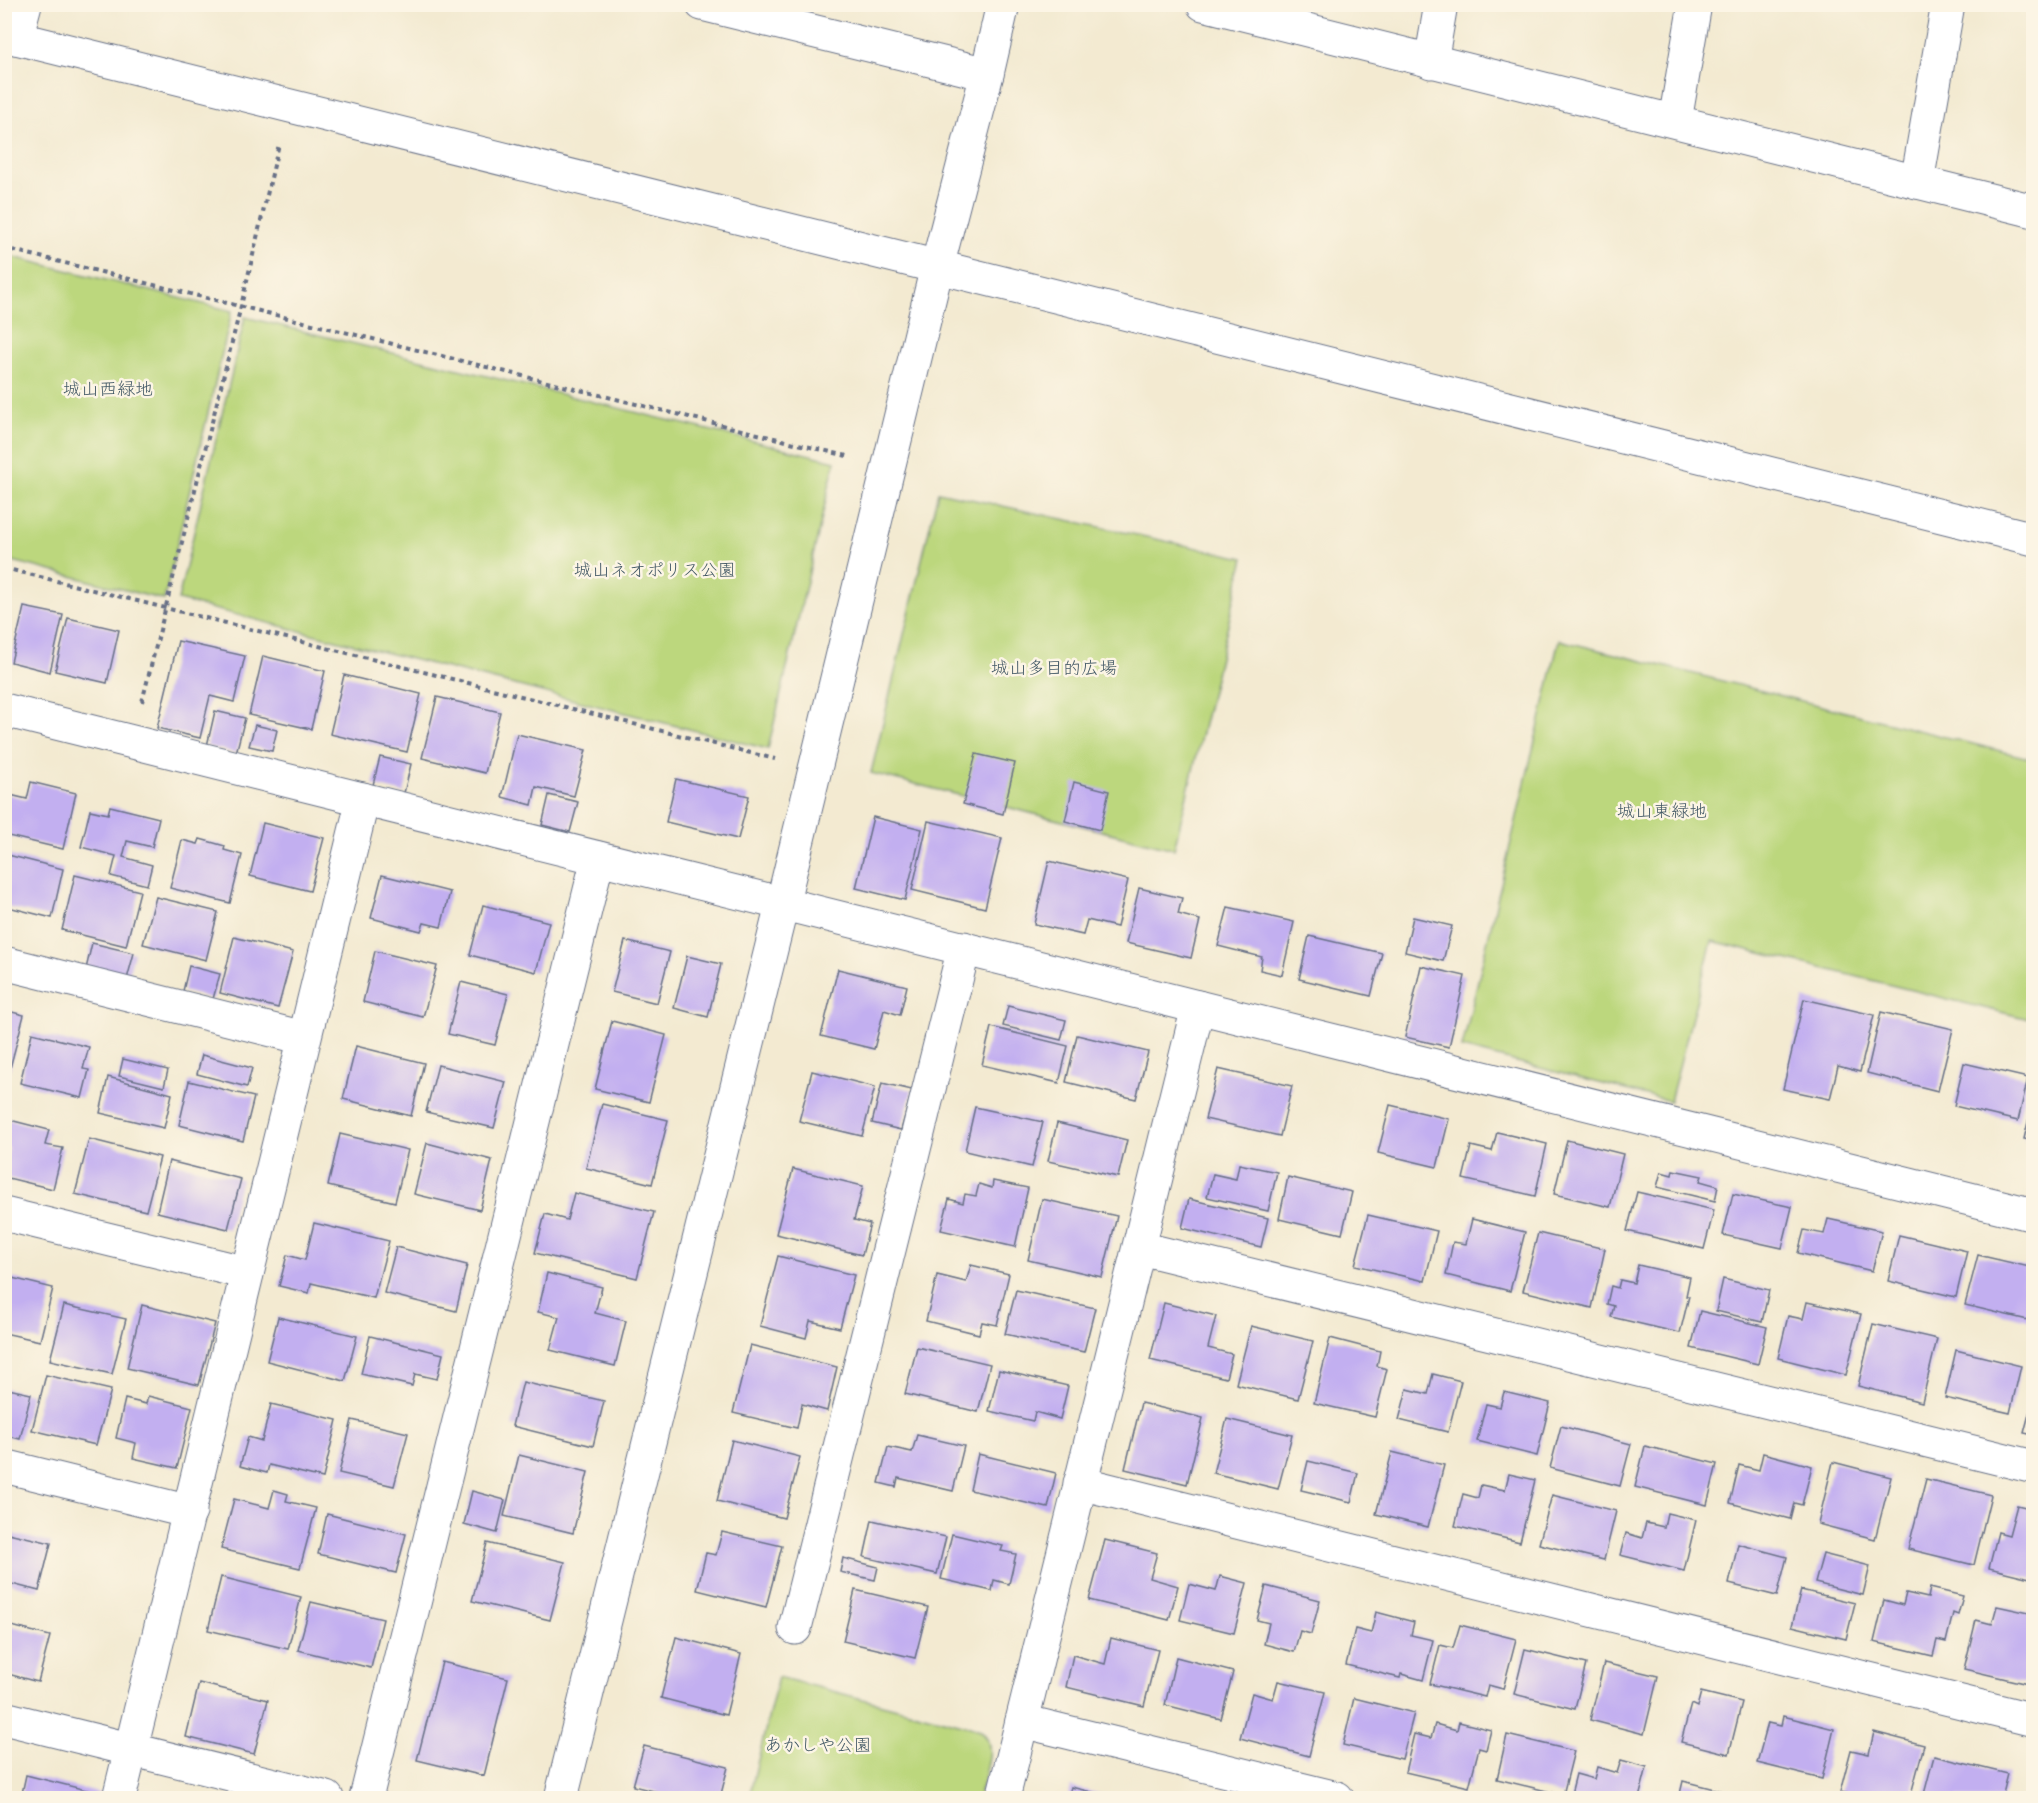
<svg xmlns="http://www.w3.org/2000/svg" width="2038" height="1803" font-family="Delius,'Klee One',sans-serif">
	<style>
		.green { fill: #bcd77d; stroke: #6c836e; stroke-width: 1.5 }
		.building { fill: #c2aff0 }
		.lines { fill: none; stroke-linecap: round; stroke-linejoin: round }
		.street-casing { stroke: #677086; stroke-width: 35 }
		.secondary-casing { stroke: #677086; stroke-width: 35 }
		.path { stroke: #677086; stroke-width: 4; stroke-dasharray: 4.5 4.5; stroke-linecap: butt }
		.street { stroke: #fff; stroke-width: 33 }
		.secondary { stroke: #fff; stroke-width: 33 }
		.labels { text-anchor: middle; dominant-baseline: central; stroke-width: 5; stroke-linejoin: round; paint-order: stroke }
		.park-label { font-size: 18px; fill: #435966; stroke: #fcf5e5 }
	</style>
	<rect width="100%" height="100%" fill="#fcf5e5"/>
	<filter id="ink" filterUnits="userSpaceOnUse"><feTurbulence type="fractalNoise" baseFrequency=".0167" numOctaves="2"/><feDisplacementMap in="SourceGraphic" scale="12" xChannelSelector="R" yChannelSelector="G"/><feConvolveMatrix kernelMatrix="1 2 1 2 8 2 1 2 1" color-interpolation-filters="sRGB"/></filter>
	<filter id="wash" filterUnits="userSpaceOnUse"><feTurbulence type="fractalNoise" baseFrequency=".008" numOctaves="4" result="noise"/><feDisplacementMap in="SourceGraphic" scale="24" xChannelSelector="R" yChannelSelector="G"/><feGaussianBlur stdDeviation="1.35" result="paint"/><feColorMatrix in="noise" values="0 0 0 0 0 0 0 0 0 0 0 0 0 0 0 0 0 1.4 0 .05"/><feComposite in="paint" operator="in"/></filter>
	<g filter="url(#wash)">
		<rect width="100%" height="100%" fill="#f3ead1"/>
		<g class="green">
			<polygon points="5,255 232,311 164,600 5,559"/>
			<polygon points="245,317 835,461 768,749 178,600"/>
			<polygon points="938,492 1244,558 1174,849 871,773"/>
			<polygon points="1559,640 2033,759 2033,1020 1712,941 1670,1101 1462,1048"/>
			<path d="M778 1677 978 1729C1001 1742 983 1779 978 1798H749Z"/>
		</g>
		<g id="blocks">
			<g class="building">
				<polygon points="24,607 63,615 50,672 11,662"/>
				<polygon points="68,618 119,630 107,683 55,671"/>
				<polygon points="178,641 245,656 234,702 210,696 200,738 157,728"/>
				<polygon points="263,656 325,671 311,729 249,715"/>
				<polygon points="344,675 421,694 407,752 330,734"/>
				<polygon points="437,697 500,712 485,773 422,758"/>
				<polygon points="215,711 245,718 236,753 207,746"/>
				<polygon points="255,725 277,730 272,751 249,746"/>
				<polygon points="517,734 586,750 574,796 536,787 532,805 502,797"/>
				<polygon points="976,754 1015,763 1003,814 963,804"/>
				<polygon points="380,757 411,764 404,793 373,785"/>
				<polygon points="676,779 749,796 738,839 666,822"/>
				<polygon points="31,782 76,793 63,849 4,835 6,794 27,799"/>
				<polygon points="1074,782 1109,791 1100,830 1065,821"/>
				<polygon points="549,795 578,802 570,832 542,825"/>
				<polygon points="110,806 159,818 152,847 127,841 123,857 152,865 147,885 111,876 116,856 81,847 90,810 108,814"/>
				<polygon points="873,817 922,829 905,900 856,888"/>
				<polygon points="928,821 1002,838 985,908 912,890"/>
				<polygon points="263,823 324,838 310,891 250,876"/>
				<polygon points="200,839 225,846 224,850 242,855 230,903 170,888 182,840 198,844"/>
				<polygon points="4,854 63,869 52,918 4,906"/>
				<polygon points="1049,861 1128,880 1117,927 1087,920 1083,935 1034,924"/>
				<polygon points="75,875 140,891 126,946 62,930"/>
				<polygon points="382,875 450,892 441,927 424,923 421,931 371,918"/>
				<polygon points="1139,888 1182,898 1178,914 1200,920 1191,958 1126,943"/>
				<polygon points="156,897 218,912 206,960 143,944"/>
				<polygon points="483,905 549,922 536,972 470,955"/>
				<polygon points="1228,907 1294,922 1282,975 1260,970 1262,957 1218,946"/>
				<polygon points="1413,917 1452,926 1443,961 1405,952"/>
				<polygon points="1309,936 1382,953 1371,996 1299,979"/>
				<polygon points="234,937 293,952 278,1008 220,993"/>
				<polygon points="625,941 670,952 657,1003 612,992"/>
				<polygon points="92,943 134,953 127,979 86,969"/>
				<polygon points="375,951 437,966 423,1017 363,1002"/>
				<polygon points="687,956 721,964 708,1017 674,1008"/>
				<polygon points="189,966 220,974 213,999 183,991"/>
				<polygon points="1421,966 1465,976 1449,1047 1405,1037"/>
				<polygon points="838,969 907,986 900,1015 884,1010 874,1049 821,1036"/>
				<polygon points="461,982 508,994 495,1045 448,1034"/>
				<polygon points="1804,999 1874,1015 1860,1072 1838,1066 1830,1099 1783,1089"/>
				<polygon points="1008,1006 1066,1020 1061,1040 1003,1026"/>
				<polygon points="4,1010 24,1015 5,1087 4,1087"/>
				<polygon points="1881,1012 1953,1029 1938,1091 1867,1073"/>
				<polygon points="612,1021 666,1035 649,1102 595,1089"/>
				<polygon points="991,1027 1068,1046 1059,1083 982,1065"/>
				<polygon points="32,1033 89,1047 83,1069 89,1070 82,1098 20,1083"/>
				<polygon points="1077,1035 1148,1052 1136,1099 1066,1082"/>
				<polygon points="356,1046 424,1063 411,1116 343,1099"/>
				<polygon points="202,1055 252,1068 247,1087 197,1074"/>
				<polygon points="123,1059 168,1070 164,1087 119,1076"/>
				<polygon points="1964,1063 2028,1078 2018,1121 1954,1106"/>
				<polygon points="438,1065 506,1082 494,1128 426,1112"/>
				<polygon points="1218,1069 1292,1086 1280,1136 1205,1119"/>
				<polygon points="812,1071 875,1087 862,1136 799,1121"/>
				<polygon points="108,1077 172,1094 164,1128 100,1113"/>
				<polygon points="189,1081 254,1097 243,1141 179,1125"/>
				<polygon points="882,1083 912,1090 901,1130 872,1123"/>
				<polygon points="2033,1101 2034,1101 2034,1141 2024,1139"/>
				<polygon points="602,1104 668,1120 652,1184 586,1168"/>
				<polygon points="1390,1105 1449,1119 1437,1167 1378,1153"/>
				<polygon points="975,1107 1043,1122 1032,1167 965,1151"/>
				<polygon points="6,1119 49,1130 45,1145 63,1148 53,1189 4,1177 4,1167 9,1148 4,1147"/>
				<polygon points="1057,1123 1127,1140 1118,1177 1048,1161"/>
				<polygon points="1497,1132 1547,1144 1535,1196 1463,1179 1471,1146 1492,1151"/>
				<polygon points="340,1134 408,1150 395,1202 328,1186"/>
				<polygon points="89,1139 160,1157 146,1211 75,1194"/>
				<polygon points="1567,1140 1623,1154 1610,1207 1554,1194"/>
				<polygon points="427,1143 492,1160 480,1210 414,1194"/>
				<polygon points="169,1161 241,1179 228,1229 157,1212"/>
				<polygon points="1239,1164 1277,1172 1268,1211 1207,1197 1213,1174 1236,1179"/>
				<polygon points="793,1169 863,1186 854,1220 870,1224 862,1255 776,1234"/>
				<polygon points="1673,1170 1702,1176 1700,1181 1718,1186 1715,1201 1657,1187 1661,1172 1672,1175"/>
				<polygon points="1288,1177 1352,1192 1342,1234 1279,1219"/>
				<polygon points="993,1181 1028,1188 1015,1247 941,1230 949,1199 963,1203 965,1194 976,1196 979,1184 992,1188"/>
				<polygon points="1637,1192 1714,1210 1704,1249 1627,1231"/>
				<polygon points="574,1193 654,1212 637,1278 535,1253 545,1214 567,1220"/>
				<polygon points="1733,1194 1792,1207 1782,1248 1723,1235"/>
				<polygon points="1042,1199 1117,1216 1102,1277 1028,1260"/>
				<polygon points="1189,1199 1268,1218 1261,1247 1182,1228"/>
				<polygon points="1368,1215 1437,1231 1425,1281 1355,1265"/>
				<polygon points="1472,1219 1525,1232 1510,1291 1446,1275 1453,1242 1466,1244"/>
				<polygon points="1828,1219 1882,1231 1872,1271 1798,1253 1804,1230 1824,1234"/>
				<polygon points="314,1223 389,1241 374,1298 311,1283 309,1293 279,1286 287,1255 305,1260"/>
				<polygon points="1538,1233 1605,1249 1592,1308 1523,1291"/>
				<polygon points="1899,1235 1967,1251 1956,1297 1888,1281"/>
				<polygon points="396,1247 467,1265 456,1311 384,1293"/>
				<polygon points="1978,1255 2034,1268 2032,1321 1965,1305"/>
				<polygon points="778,1256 854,1275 840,1328 810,1321 806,1338 760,1326"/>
				<polygon points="971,1265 1009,1274 997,1325 982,1322 979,1334 926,1321 937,1275 966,1282"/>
				<polygon points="1638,1265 1690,1277 1686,1296 1689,1296 1680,1333 1611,1317 1614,1306 1607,1304 1611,1286 1618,1288 1620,1280 1634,1283"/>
				<polygon points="547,1273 602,1287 595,1313 626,1321 615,1366 550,1350 559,1317 538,1312"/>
				<polygon points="4,1276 53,1288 40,1341 4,1333"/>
				<polygon points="1723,1279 1769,1290 1762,1322 1716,1311"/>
				<polygon points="1016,1290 1095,1308 1084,1352 1005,1334"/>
				<polygon points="1807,1302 1861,1314 1846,1375 1778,1358 1788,1316 1803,1319"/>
				<polygon points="1164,1303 1216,1316 1208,1348 1232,1354 1226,1378 1150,1360"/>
				<polygon points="64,1305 126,1319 112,1374 50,1360"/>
				<polygon points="142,1305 215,1323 199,1385 127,1368"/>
				<polygon points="1700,1311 1767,1327 1758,1364 1691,1348"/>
				<polygon points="278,1317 357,1336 345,1381 267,1361"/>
				<polygon points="1873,1324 1937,1339 1922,1402 1858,1386"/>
				<polygon points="1251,1326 1313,1341 1298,1399 1236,1384"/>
				<polygon points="370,1336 443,1354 437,1379 415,1374 412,1386 361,1374"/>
				<polygon points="1330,1338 1380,1351 1377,1366 1387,1369 1375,1417 1314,1403"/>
				<polygon points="750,1345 837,1367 827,1411 802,1404 797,1428 733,1413"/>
				<polygon points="917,1347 990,1364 978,1412 905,1394"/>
				<polygon points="1956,1350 2021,1366 2010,1413 1945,1398"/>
				<polygon points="999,1370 1068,1386 1060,1419 1035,1412 1033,1421 989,1411"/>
				<polygon points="1433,1374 1461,1381 1448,1432 1399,1420 1407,1389 1428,1394"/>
				<polygon points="46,1375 111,1390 96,1445 32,1430"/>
				<polygon points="523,1382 604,1401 593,1446 512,1426"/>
				<polygon points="4,1388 31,1394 20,1439 4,1435"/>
				<polygon points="1504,1392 1550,1403 1537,1456 1477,1441 1486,1404 1500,1407"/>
				<polygon points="148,1396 192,1407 177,1468 133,1458 136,1443 116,1438 125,1399 146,1404"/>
				<polygon points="2033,1399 2034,1400 2034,1435 2024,1433"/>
				<polygon points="1141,1403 1203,1418 1187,1484 1125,1469"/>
				<polygon points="271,1404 337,1420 323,1478 269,1465 267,1473 240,1466 248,1437 262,1441"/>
				<polygon points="1227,1419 1292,1435 1278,1489 1213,1473"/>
				<polygon points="352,1420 408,1433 394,1486 339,1473"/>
				<polygon points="1561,1426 1631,1444 1620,1486 1550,1468"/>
				<polygon points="917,1435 964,1446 953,1491 898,1478 896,1487 879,1483 888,1447 912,1452"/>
				<polygon points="732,1440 800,1457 784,1518 717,1501"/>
				<polygon points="1645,1446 1717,1464 1707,1505 1635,1487"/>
				<polygon points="1392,1452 1444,1465 1428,1527 1376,1514"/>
				<polygon points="1763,1453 1812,1466 1802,1505 1794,1503 1790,1519 1730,1503 1739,1465 1759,1470"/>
				<polygon points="978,1454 1056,1473 1048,1508 970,1490"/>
				<polygon points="519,1455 588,1472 573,1533 504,1516"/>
				<polygon points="1308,1461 1358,1473 1351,1502 1301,1490"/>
				<polygon points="1833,1462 1891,1477 1875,1539 1818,1524"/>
				<polygon points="1509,1474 1535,1480 1520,1542 1455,1526 1463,1494 1478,1498 1481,1485 1505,1490"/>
				<polygon points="1926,1479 1991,1495 1974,1565 1908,1549"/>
				<polygon points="274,1490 288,1494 286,1501 316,1508 300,1568 221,1549 234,1499 269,1508"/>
				<polygon points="472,1491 505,1500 497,1533 464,1524"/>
				<polygon points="1552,1495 1616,1511 1604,1560 1539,1544"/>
				<polygon points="2017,1505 2034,1509 2034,1579 1989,1568 1998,1532 2009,1535"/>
				<polygon points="1667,1513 1696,1520 1684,1571 1620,1555 1626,1533 1642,1538 1646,1523 1664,1527"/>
				<polygon points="327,1514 406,1534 396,1573 318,1554"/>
				<polygon points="872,1520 946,1537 937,1574 864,1557"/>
				<polygon points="4,1532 51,1543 39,1591 4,1582"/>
				<polygon points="722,1532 782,1546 766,1607 697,1590 706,1553 716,1555"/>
				<polygon points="952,1534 1003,1546 1001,1551 1016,1554 1009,1584 994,1580 992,1591 941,1579"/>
				<polygon points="1105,1540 1157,1553 1150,1578 1178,1586 1169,1620 1089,1600"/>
				<polygon points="487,1543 565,1562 550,1620 472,1601"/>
				<polygon points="1738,1544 1787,1557 1777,1596 1729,1584"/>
				<polygon points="1823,1554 1870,1566 1863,1595 1815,1583"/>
				<polygon points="843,1558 878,1567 875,1580 840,1572"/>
				<polygon points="1220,1576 1247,1583 1234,1633 1180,1620 1189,1584 1216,1591"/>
				<polygon points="221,1577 301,1597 288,1649 208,1630"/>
				<polygon points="1266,1586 1320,1600 1311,1634 1300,1631 1294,1652 1264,1644 1269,1623 1257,1620"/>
				<polygon points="1930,1588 1963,1596 1958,1615 1953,1613 1946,1642 1937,1640 1933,1656 1874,1642 1884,1600 1903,1605 1906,1593 1928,1598"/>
				<polygon points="855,1590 928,1607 915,1658 843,1641"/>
				<polygon points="1801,1590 1855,1603 1846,1639 1792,1626"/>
				<polygon points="311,1602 383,1619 371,1668 298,1650"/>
				<polygon points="1997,1606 2034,1614 2034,1662 2028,1684 1964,1669 1976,1620 1992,1624"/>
				<polygon points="1376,1612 1414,1622 1411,1635 1433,1640 1423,1680 1401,1674 1400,1678 1346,1665 1355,1629 1371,1633"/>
				<polygon points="4,1624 50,1636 38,1682 4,1673"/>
				<polygon points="1460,1625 1516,1639 1503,1689 1488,1685 1485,1697 1430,1684 1440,1645 1453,1648"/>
				<polygon points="676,1637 741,1654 726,1715 661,1698"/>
				<polygon points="1111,1638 1158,1650 1144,1706 1066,1687 1073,1655 1105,1664"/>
				<polygon points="1525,1649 1586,1664 1575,1709 1514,1694"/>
				<polygon points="1176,1657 1233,1672 1221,1719 1165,1705"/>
				<polygon points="442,1662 508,1678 484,1776 417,1760"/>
				<polygon points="1604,1663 1658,1676 1644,1734 1590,1720"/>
				<polygon points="1278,1681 1325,1692 1309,1756 1240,1738 1252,1693 1273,1699"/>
				<polygon points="199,1683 268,1700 254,1754 186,1737"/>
				<polygon points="1701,1692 1742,1702 1729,1754 1681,1742 1691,1704 1697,1707"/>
				<polygon points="1354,1698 1414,1713 1402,1759 1343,1745"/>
				<polygon points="1783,1716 1834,1729 1822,1779 1757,1763 1768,1723 1781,1726"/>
				<polygon points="1459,1722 1491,1730 1486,1750 1479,1748 1469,1787 1405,1772 1414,1734 1431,1738 1435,1724 1457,1730"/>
				<polygon points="1874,1732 1924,1745 1910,1798 1868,1798 1840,1792 1851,1750 1869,1754"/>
				<polygon points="1507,1735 1574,1751 1563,1795 1497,1779"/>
				<polygon points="644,1746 728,1767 720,1798 657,1798 658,1792 633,1786"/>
				<polygon points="1934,1756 2008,1774 2002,1798 1923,1798"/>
				<polygon points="1621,1760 1647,1767 1639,1798 1570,1798 1576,1774 1594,1779 1597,1767 1617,1773"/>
				<polygon points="26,1775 102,1794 101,1798 21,1798"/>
				<polygon points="1683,1781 1730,1793 1729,1798 1679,1798"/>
				<polygon points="1071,1787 1116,1798 1068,1798"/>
			</g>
		</g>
	</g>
	<g filter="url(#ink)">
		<use href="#blocks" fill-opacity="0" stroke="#677086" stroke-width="1.5"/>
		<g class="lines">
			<defs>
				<g id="street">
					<polyline points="702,4 987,74"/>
					<polyline points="1203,4 2034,211"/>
					<polyline points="16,38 25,4"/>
					<polyline points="1431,62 1441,4"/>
					<polyline points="1675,121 1695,4"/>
					<polyline points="1917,182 1948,4"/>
					<polyline points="4,710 2034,1215"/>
					<polyline points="4,963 304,1038"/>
					<polyline points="4,1214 247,1273"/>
					<polyline points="1140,1248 2034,1467"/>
					<polyline points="4,1466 190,1512"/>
					<polyline points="1080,1483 2034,1720"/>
					<polyline points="795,1628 964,948"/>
					<polyline points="4,1718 327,1798"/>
					<polyline points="1022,1721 1337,1798"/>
					<polyline points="119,1798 363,799"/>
					<polyline points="366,1798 598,858"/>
					<polyline points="1003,1798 1198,1007"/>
				</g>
				<g id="secondary">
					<polyline points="4,35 2034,539"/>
					<polyline points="561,1798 782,905 937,267 987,74 1003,4"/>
				</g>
			</defs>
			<use href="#street" class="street-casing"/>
			<use href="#secondary" class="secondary-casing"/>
			<g class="path">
				<polyline points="4,248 851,457"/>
				<polyline points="4,568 775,759"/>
				<polyline points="142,702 241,306 279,144"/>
			</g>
			<use href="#street" class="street"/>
			<use href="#secondary" class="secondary"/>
		</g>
	</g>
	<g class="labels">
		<g class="park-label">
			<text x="108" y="388">城山西緑地</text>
			<text x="655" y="569">城山ネオポリス公園</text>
			<text x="1054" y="667">城山多目的広場</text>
			<text x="1662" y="810">城山東緑地</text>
			<text x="818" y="1744">あかしや公園</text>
		</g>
	</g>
	<rect width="2038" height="1803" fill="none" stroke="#fcf5e5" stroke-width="24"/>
</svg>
